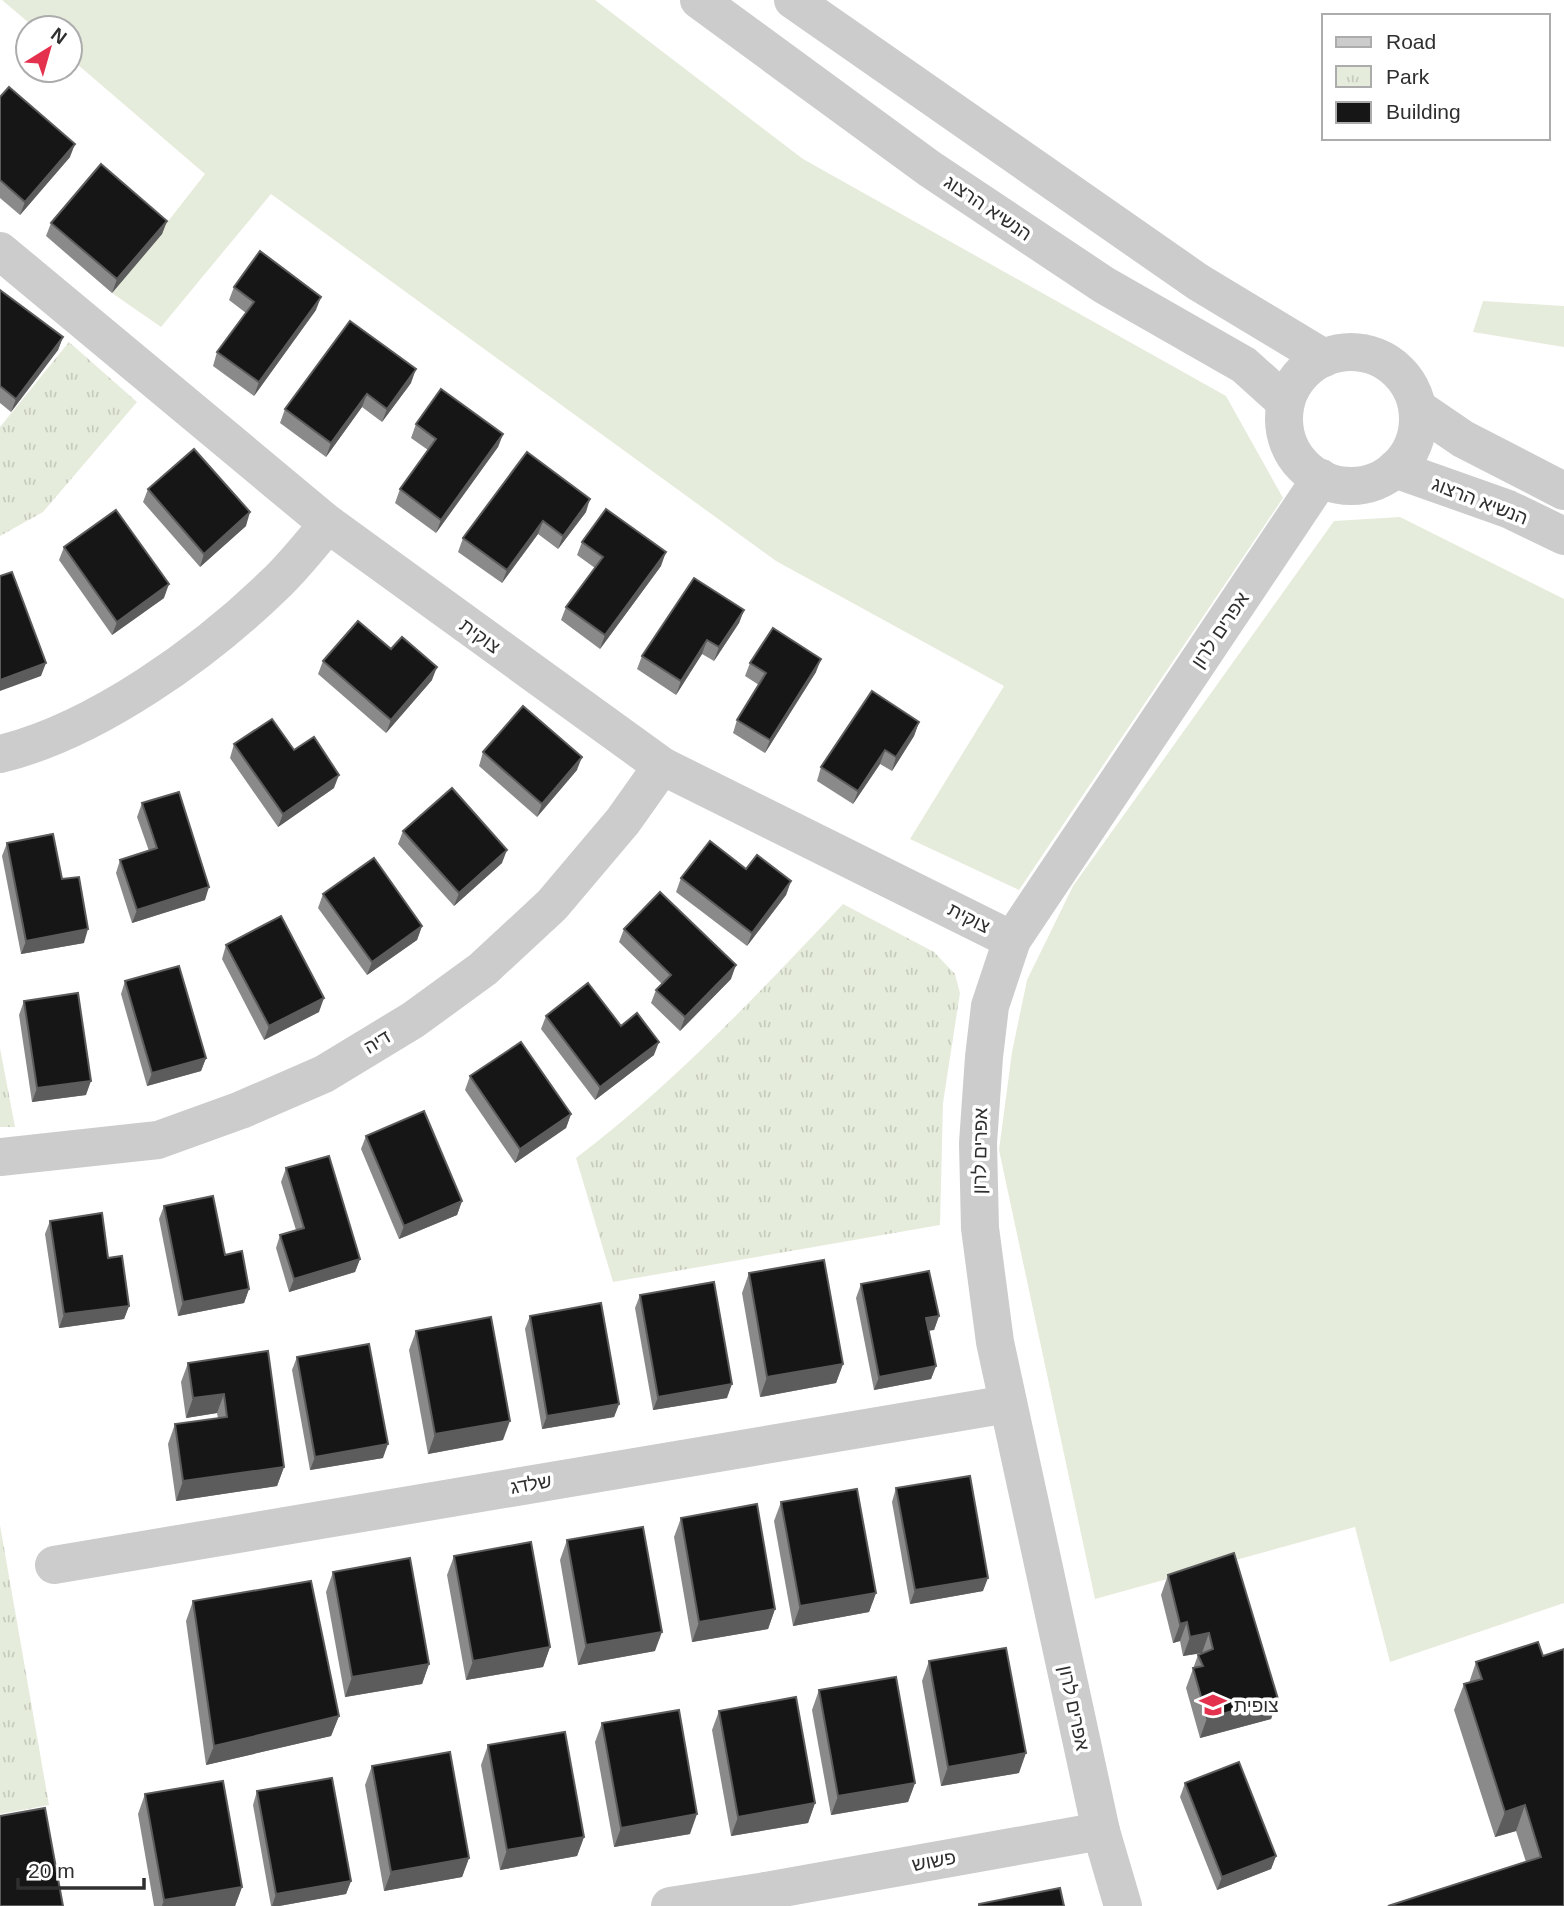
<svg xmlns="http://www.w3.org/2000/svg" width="1564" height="1906" font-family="Helvetica,'Noto Sans Hebrew',sans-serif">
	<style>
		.green { fill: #e6ecdc }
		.park { fill: url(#park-tufts) }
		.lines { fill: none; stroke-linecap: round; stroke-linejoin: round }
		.minor { stroke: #ccc; stroke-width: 38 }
		.wall { fill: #8a8a8a }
		.shaded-wall { fill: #5c5c5c }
		.building { fill: #161616; stroke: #5c5c5c; stroke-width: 2 }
		.labels { text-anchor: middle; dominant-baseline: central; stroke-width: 7; stroke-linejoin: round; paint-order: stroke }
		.street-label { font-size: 19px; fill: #2f2f2f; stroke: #fff }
		.poi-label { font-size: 19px; fill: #2f2f2f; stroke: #fff; text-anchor: start }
	</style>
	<defs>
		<pattern id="park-tufts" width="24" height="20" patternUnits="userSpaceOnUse" patternTransform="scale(1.75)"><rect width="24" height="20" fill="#e6ecdc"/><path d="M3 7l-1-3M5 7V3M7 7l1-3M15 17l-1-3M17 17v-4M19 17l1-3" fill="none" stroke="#c6cbbd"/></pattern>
	</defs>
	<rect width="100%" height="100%" fill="#fff"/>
	<g class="green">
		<polygon points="2,0 595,0 803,159 1226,396 1283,498 1019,890 910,839 1004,686 776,561 271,194 161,327 112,293 205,174 70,58 70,28 35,28"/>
		<polygon points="1483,301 1564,306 1564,347 1473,332"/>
		<polygon points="1400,517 1564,599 1564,1603 1390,1662 1355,1527 1095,1599 999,1150 1012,1052 1027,980 1073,886 1334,521"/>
	</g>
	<g class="park">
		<polygon points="69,342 137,402 43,512 0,536 0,427"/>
		<path d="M843 904 934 952 955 974 960 993 943 1103 940 1225 613 1282 576 1158C675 1083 758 994 843 904Z"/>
		<polygon points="0,1048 15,1127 0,1127"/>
		<polygon points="0,1525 49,1805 0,1814"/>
	</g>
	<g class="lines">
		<g class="minor">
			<polyline points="699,0 930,169 1104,285 1244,365 1285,402"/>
			<polyline points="793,0 1198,282 1324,358"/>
			<polyline points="0,251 328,524 662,766 1012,940"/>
			<circle cx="1351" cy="419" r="67"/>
			<polyline points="1419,409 1463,439 1564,491"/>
			<polyline points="1395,469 1508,509 1564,536"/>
			<path d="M0 754C96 731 205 652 275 584 294 566 311 544 328 524"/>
			<polyline points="0,1157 158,1140 241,1110 324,1074 413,1020 483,969 552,905 623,821 662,766"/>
			<polyline points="54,1565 1008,1404"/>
			<polyline points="766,1891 1101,1831"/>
			<polyline points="670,1906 766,1891 769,1906"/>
			<polyline points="1123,1906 1101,1831 995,1342 980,1228 978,1143 984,1057 990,1006 1012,940 1321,478"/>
		</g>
	</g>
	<g class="wall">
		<polygon points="0,97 70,157 20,215 0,198"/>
		<polygon points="167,221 162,234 112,293 46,236 51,223"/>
		<polygon points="234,287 316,310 254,396 213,366 217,352 246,313 229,300"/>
		<polygon points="0,290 63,337 58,350 11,412 0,403"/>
		<polygon points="411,383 382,422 362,407 326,457 280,423 285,409"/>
		<polygon points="416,424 503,434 498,447 436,533 395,503 400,489 428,450 411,438"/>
		<polygon points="148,489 246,526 200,567 143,502"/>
		<polygon points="586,512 558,549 538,534 502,583 458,552 463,538"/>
		<polygon points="582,542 661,566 600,649 561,620 566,607 595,568 577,555"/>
		<polygon points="64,547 164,598 112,635 59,560"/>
		<polygon points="744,610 739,623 714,661 702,654 676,695 637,669 642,656"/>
		<polygon points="391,649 432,680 386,733 318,674 323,661"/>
		<polygon points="750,663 816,672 765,753 733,733 737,720 759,685 745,676"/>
		<polygon points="919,722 914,736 892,771 880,764 853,804 817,781 821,767"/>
		<polygon points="234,744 294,750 334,788 278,827 230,758"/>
		<polygon points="483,752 577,770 537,817 479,766"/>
		<polygon points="142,803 205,900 132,923 116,873 120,860 149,851 137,817"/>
		<polygon points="403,831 502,863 454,906 398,844"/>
		<polygon points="7,843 62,879 84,943 21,954 2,856"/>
		<polygon points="746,869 791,881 786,895 747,946 676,892 681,878"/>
		<polygon points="323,894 422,926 417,940 367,975 318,908"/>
		<polygon points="624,929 731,979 680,1031 651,1003 656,990 662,984 619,942"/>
		<polygon points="226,945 319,1012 264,1040 222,959"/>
		<polygon points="125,981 206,1058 201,1071 147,1086 121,994"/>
		<polygon points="24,1001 86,1095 32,1102 19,1015"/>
		<polygon points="546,1016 621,1026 654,1055 595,1100 541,1029"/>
		<polygon points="470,1076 571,1114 566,1128 515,1163 465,1090"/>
		<polygon points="366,1136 462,1201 457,1215 399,1239 361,1149"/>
		<polygon points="286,1168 360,1259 355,1272 289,1292 276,1248 280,1235 296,1230 281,1182"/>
		<polygon points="164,1206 225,1255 249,1289 244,1303 178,1316 159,1219"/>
		<polygon points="50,1221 108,1258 129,1306 124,1319 59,1328 45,1234"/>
		<polygon points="749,1273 843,1364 836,1383 760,1397 742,1293"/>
		<polygon points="861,1284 939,1316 934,1330 929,1330 936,1366 931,1379 874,1390 856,1298"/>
		<polygon points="640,1295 727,1398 653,1410 635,1308"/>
		<polygon points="530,1316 619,1404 614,1417 542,1429 525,1329"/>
		<polygon points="416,1331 503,1440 428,1454 409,1350"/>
		<polygon points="268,1351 284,1467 277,1486 176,1501 168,1444 175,1424 218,1418 217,1413 186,1418 181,1382 188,1363"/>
		<polygon points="297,1357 383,1458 310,1470 292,1370"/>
		<polygon points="896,1488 983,1591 910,1604 892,1502"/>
		<polygon points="781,1502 876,1593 869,1612 793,1626 774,1521"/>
		<polygon points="681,1518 775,1609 768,1629 692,1642 674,1537"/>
		<polygon points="567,1540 655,1651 578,1665 560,1560"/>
		<polygon points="454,1556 550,1647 543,1667 466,1680 447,1575"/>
		<polygon points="333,1572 429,1664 422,1684 345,1697 326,1592"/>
		<polygon points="1168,1575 1278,1699 1271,1719 1200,1738 1186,1688 1198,1655 1202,1653 1183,1656 1180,1641 1173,1643 1161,1595"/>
		<polygon points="193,1601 339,1716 331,1736 206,1765 186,1621"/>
		<polygon points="929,1661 1019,1773 941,1786 922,1681"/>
		<polygon points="1476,1662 1564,1906 1526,1862 1516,1831 1495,1837 1454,1710 1464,1684 1469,1683"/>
		<polygon points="819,1690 915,1783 908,1802 831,1815 812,1710"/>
		<polygon points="719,1711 815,1803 808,1823 731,1836 712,1730"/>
		<polygon points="602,1723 690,1834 614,1847 595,1742"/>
		<polygon points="488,1745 584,1837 577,1856 500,1870 481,1765"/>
		<polygon points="372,1766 469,1858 462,1877 384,1891 365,1785"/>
		<polygon points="1185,1783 1276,1856 1271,1869 1217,1890 1180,1797"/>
		<polygon points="257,1791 351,1881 346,1894 279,1906 271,1906 253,1805"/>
		<polygon points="145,1794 242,1887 235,1906 154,1906 138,1814"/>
	</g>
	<g class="shaded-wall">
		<polygon points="75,144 70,157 20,215 25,202"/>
		<polygon points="167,221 162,234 112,293 117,279"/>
		<polygon points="321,297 316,310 254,396 259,382"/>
		<polygon points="63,337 58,350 11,412 16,399"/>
		<polygon points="416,369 411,383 382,422 387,409"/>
		<polygon points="367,394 362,407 326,457 331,443"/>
		<polygon points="503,434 498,447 436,533 441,520"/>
		<polygon points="590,499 586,512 558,549 563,536"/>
		<polygon points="250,512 246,526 200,567 204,554"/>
		<polygon points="543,521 538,534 502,583 507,570"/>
		<polygon points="666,552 661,566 600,649 605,635"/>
		<polygon points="169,584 164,598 112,635 117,622"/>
		<polygon points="744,610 739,623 714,661 719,647"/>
		<polygon points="707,640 702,654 676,695 681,681"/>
		<polygon points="821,659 816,672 765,753 770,740"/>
		<polygon points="46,663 41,676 0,691 0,680"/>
		<polygon points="437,667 432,680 386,733 391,720"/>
		<polygon points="919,722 914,736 892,771 896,757"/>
		<polygon points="885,750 880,764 853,804 858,791"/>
		<polygon points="582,757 577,770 537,817 542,804"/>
		<polygon points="339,775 334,788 278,827 283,814"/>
		<polygon points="507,850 502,863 454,906 459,893"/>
		<polygon points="791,881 786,895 747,946 752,933"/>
		<polygon points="209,887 205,900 132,923 137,910"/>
		<polygon points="422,926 417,940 367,975 372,962"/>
		<polygon points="88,929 84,943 21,954 26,941"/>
		<polygon points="736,965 731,979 680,1031 685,1017"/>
		<polygon points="324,998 319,1012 264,1040 269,1026"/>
		<polygon points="659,1042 654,1055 595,1100 600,1087"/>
		<polygon points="206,1058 201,1071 147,1086 152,1073"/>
		<polygon points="91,1081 86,1095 32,1102 37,1088"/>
		<polygon points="571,1114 566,1128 515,1163 520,1149"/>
		<polygon points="462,1201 457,1215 399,1239 404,1226"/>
		<polygon points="360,1259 355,1272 289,1292 294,1279"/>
		<polygon points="249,1289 244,1303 178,1316 183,1302"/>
		<polygon points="129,1306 124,1319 59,1328 64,1314"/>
		<polygon points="939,1316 934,1330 922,1332 926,1318"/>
		<polygon points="843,1364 836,1383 760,1397 767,1377"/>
		<polygon points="936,1366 931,1379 874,1390 879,1377"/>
		<polygon points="732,1384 727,1398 653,1410 658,1397"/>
		<polygon points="224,1394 217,1413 186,1418 193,1398"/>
		<polygon points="619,1404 614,1417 542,1429 547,1416"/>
		<polygon points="510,1421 503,1440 428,1454 435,1434"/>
		<polygon points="388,1444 383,1458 310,1470 315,1457"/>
		<polygon points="284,1467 277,1486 176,1501 183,1481"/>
		<polygon points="988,1578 983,1591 910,1604 915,1590"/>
		<polygon points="876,1593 869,1612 793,1626 800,1606"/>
		<polygon points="775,1609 768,1629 692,1642 699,1622"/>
		<polygon points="1187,1622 1180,1641 1173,1643 1180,1624"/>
		<polygon points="662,1632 655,1651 578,1665 586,1645"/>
		<polygon points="1209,1633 1202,1653 1183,1656 1190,1637"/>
		<polygon points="550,1647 543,1667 466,1680 473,1661"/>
		<polygon points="429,1664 422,1684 345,1697 352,1677"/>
		<polygon points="1278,1699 1271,1719 1200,1738 1207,1718"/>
		<polygon points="339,1716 331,1736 206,1765 214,1746"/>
		<polygon points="1026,1753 1019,1773 941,1786 948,1767"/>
		<polygon points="915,1783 908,1802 831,1815 838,1796"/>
		<polygon points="815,1803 808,1823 731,1836 738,1817"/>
		<polygon points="1525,1805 1516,1831 1495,1837 1505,1812"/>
		<polygon points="697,1814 690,1834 614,1847 621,1828"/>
		<polygon points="584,1837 577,1856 500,1870 507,1850"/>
		<polygon points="1276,1856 1271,1869 1217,1890 1222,1877"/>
		<polygon points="469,1858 462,1877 384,1891 391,1872"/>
		<polygon points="351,1881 346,1894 279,1906 272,1906 276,1894"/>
		<polygon points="242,1887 235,1906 162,1906 164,1900"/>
	</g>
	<g class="building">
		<polygon points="9,87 75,144 25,202 0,180 0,97"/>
		<polygon points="101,164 167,221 117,279 51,223"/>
		<polygon points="260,251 321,297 259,382 217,352 254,302 234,287"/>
		<polygon points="0,290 63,337 16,399 0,386"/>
		<polygon points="350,321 416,369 387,409 367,394 331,443 285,409"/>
		<polygon points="441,389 503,434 441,520 400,489 436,439 416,424"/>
		<polygon points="194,449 250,512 204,554 148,489"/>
		<polygon points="527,452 590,499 563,536 543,521 507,570 463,538"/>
		<polygon points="606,509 666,552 605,635 566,607 603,557 582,542"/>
		<polygon points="116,510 169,584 117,622 64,547"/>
		<polygon points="12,572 46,663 0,680 0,576"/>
		<polygon points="694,578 744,610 719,647 707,640 681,681 642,656"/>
		<polygon points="358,621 391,649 402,637 437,667 391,720 323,661"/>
		<polygon points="773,628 821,659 770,740 737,720 766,673 750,663"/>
		<polygon points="872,691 919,722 896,757 885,750 858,791 821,767"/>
		<polygon points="523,706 582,757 542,804 483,752"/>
		<polygon points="272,719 294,750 314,737 339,775 283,814 234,744"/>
		<polygon points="452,788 507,850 459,893 403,831"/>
		<polygon points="179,792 209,887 137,910 120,860 157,848 142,803"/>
		<polygon points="53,834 62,879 79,877 88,929 26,941 7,843"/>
		<polygon points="710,841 746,869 757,855 791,881 752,933 681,878"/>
		<polygon points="374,858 422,926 372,962 323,894"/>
		<polygon points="660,892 736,965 685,1017 656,990 671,975 624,929"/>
		<polygon points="281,916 324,998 269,1026 226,945"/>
		<polygon points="179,966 206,1058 152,1073 125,981"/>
		<polygon points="588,983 621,1026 637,1013 659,1042 600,1087 546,1016"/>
		<polygon points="78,993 91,1081 37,1088 24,1001"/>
		<polygon points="521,1042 571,1114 520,1149 470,1076"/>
		<polygon points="424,1111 462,1201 404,1226 366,1136"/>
		<polygon points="329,1156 360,1259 294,1279 280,1235 304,1228 286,1168"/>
		<polygon points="213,1196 225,1255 242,1251 249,1289 183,1302 164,1206"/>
		<polygon points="102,1213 108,1258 122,1256 129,1306 64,1314 50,1221"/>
		<polygon points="824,1260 843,1364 767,1377 749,1273"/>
		<polygon points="929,1271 939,1316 926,1318 936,1366 879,1377 861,1284"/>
		<polygon points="714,1282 732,1384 658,1397 640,1295"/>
		<polygon points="601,1303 619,1404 547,1416 530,1316"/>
		<polygon points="491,1317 510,1421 435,1434 416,1331"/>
		<polygon points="369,1344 388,1444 315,1457 297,1357"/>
		<polygon points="268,1351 284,1467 183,1481 175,1424 227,1417 224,1394 193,1398 188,1363"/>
		<polygon points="970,1476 988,1578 915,1590 896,1488"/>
		<polygon points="857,1489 876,1593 800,1606 781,1502"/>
		<polygon points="757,1504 775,1609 699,1622 681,1518"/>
		<polygon points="643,1527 662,1632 586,1645 567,1540"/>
		<polygon points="531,1542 550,1647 473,1661 454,1556"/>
		<polygon points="1234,1553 1278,1699 1207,1718 1193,1668 1203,1666 1198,1655 1213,1649 1209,1633 1190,1637 1187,1622 1180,1624 1168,1575"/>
		<polygon points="410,1558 429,1664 352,1677 333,1572"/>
		<polygon points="311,1581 339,1716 214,1746 193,1601"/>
		<polygon points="1538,1642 1543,1656 1564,1649 1564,1906 1388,1906 1541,1857 1525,1805 1505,1812 1464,1684 1482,1679 1476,1662"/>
		<polygon points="1006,1648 1026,1753 948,1767 929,1661"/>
		<polygon points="896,1677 915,1783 838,1796 819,1690"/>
		<polygon points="796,1697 815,1803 738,1817 719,1711"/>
		<polygon points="679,1710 697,1814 621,1828 602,1723"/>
		<polygon points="565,1732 584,1837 507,1850 488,1745"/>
		<polygon points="450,1752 469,1858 391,1872 372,1766"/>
		<polygon points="1239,1762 1276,1856 1222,1877 1185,1783"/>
		<polygon points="332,1778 351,1881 276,1894 257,1791"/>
		<polygon points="223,1781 242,1887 164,1900 145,1794"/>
		<polygon points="45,1808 63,1906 0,1906 0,1816"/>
		<polygon points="1060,1888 1064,1906 979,1906 979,1904"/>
	</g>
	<defs>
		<symbol id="school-bare" viewBox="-9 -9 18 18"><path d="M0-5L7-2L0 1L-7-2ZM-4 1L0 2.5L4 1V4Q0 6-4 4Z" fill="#e4324e" stroke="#fff" stroke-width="2.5" paint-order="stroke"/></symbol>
	</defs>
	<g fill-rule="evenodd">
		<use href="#school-bare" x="1194" y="1686" width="38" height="38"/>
	</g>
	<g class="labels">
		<g class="street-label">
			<text transform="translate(988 208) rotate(34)">הנשיא הרצוג</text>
			<text transform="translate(1480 501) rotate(21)">הנשיא הרצוג</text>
			<text transform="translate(1220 630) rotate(-56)">אפרים לרון</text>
			<text transform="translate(480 636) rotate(36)">צוקית</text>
			<text transform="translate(969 918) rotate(27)">צוקית</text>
			<text transform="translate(377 1042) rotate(-31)">דיה</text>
			<text transform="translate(980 1151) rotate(-89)">אפרים לרון</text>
			<text transform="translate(531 1484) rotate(-10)">שלדג</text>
			<text transform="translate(1074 1708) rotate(78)">אפרים לרון</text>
			<text transform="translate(934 1861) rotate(-10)">פשוש</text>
		</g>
		<g class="poi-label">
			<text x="1234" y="1705">צופית</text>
		</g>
	</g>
	<rect x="1322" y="14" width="228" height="126" fill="#ffffff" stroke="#acacac" stroke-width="2"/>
	<rect x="1336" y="37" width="35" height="10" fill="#cccccc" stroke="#acacac" stroke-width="2"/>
	<text x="1386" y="49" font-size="21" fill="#2f2f2f">Road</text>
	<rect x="1336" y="66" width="35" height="21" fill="url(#park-tufts)" stroke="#acacac" stroke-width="2"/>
	<text x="1386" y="84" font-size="21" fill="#2f2f2f">Park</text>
	<rect x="1336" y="102" width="35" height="21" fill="#161616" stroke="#acacac" stroke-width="2"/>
	<text x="1386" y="119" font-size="21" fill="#2f2f2f">Building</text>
	<g transform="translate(49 49) rotate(37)"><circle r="33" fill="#ffffff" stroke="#acacac" stroke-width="2"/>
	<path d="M0-5L12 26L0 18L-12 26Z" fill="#e4324e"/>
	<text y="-10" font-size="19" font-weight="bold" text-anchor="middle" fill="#2f2f2f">N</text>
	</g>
	<path d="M18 1878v10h126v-10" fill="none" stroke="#2f2f2f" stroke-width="3.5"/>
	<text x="28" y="1878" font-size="21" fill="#2f2f2f" stroke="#ffffff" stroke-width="5" paint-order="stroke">20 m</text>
</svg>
